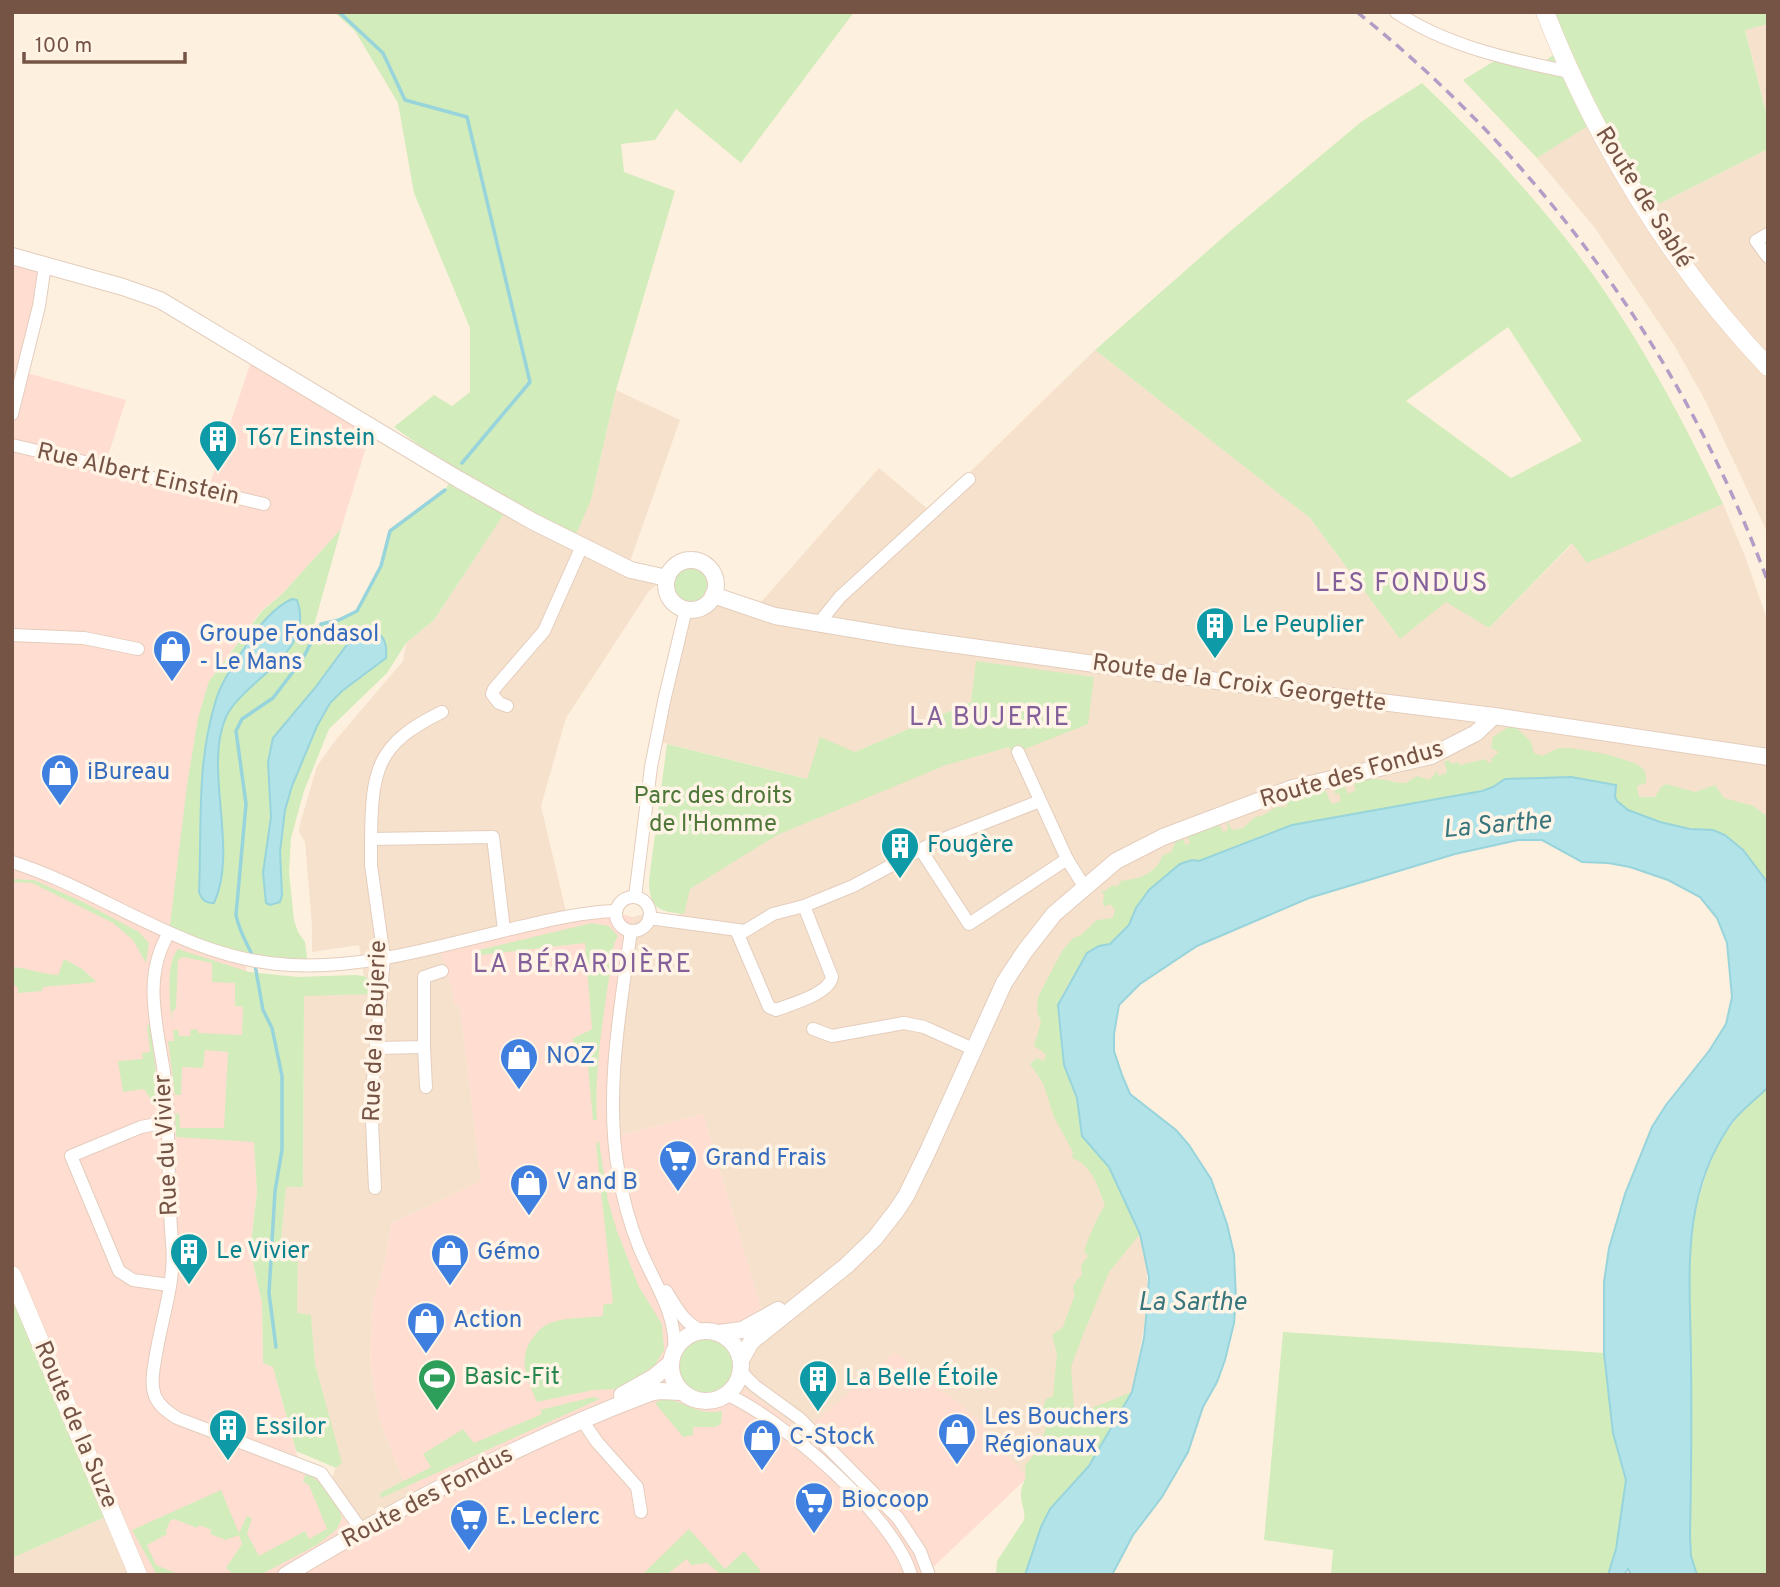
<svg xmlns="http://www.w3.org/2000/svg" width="1780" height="1587" font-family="Overpass,sans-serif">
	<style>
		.residential { fill: #f6e1cc }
		.commercial { fill: #ffddd1 }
		.green { fill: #d2ecbc; fill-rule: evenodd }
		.water { fill: #b2e3e8; stroke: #98d4db; stroke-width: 2 }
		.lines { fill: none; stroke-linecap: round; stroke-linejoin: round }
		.stream { stroke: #98d4db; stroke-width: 3.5 }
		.minor-casing { stroke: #e4cdbd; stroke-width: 14 }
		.tertiary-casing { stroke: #e4cdbd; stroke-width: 18 }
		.secondary-casing { stroke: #eaceba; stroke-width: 19 }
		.minor { stroke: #fff; stroke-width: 12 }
		.tertiary { stroke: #fff; stroke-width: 16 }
		.secondary { stroke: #fff; stroke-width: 18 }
		.rail { stroke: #b29dc7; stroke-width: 3.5; stroke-dasharray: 10 7; stroke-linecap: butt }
		.labels { text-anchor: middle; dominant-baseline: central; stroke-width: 7; stroke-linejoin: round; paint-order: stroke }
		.street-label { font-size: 24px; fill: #765445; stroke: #fff4e6 }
		.culture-label { font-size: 24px; fill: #0d838f; stroke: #fff4e6; text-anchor: start }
		.shop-label { font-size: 24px; fill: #366cbe; stroke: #fff4e6; text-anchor: start }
		.park-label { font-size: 24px; fill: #4f773a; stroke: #fff4e6 }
		.leisure-label { font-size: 24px; fill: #27864d; stroke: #fff4e6; text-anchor: start }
		.neighbourhood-label { font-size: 26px; letter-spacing: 2px; fill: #83609a; stroke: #fff4e6 }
		.water-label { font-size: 26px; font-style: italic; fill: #38757d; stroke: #fff4e6 }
	</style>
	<rect width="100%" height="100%" fill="#fef0de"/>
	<g class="residential">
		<polygon points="1768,24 1768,120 1745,29"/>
		<polygon points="1591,123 1647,210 1768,149 1768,534 1705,400 1674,345 1595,228 1537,158"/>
		<polygon points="1095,350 1310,518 1400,639 1446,601 1489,628 1573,543 1587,562 1723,504 1745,556 1768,622 1768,871 1546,779 1514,778 1177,866 1077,1098 1140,1234 1147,1269 1147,1308 1133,1388 1132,1392 1027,1478 802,1434 773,1410 737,1385 740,1379 739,1351 736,1347 745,1337 769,1323 761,1308 703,1114 613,1137 617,1048 633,917 653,911 678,921 683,883 689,868 981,739 977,661 971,702 855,752 808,779 656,741 686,609 702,607 714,595 755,609 879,468 930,511"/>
		<polygon points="616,390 680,420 628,567 667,578 649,591 566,718 541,806 567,916 439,946 453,991 454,1005 460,1005 481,1181 391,1224 386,1259 373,1302 370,1363 379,1418 401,1475 416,1503 362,1531 330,1485 335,1469 341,1463 315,1364 311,1316 297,1313 298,1253 280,1252 286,1187 303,1187 304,995 373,994 371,981 364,976 359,945 312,952 312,926 305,842 299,832 300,824 317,766 335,741 403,661 406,643 434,620 508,508 591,500"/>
		<polygon points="112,1514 138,1575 12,1575 12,1558"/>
	</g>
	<polygon class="commercial" points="12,256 45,265 23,372 126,400 105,465 208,490 253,356 372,428 341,529 283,593 261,611 209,681 247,959 246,971 257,1192 250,1250 262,1303 263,1363 273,1367 300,1466 321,1473 362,1531 416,1503 401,1475 379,1418 370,1363 373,1302 386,1259 391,1224 481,1181 460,1006 454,1005 453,991 439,946 616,913 633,917 617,1048 614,1137 703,1114 761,1308 769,1323 745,1337 736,1347 740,1356 741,1375 737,1385 773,1410 802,1434 895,1352 975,1417 1027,1478 928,1572 929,1575 138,1575 12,1275"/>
	<g class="green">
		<polygon points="334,12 854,12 741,163 676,109 655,140 621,144 624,172 675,191 616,390 591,500 573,541 508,508 434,620 406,643 387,673 329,729 304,791 291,838 289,872 294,920 298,932 305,942 308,965 291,965 169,933 187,785 198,718 209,681 262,611 283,593 341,529 311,636 314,637 321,624 339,620 357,611 381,566 390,531 445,490 453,477 434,456 394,427 434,395 452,406 470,392 470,328 414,193 398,103 355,31"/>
		<polygon points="1537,12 1768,12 1768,24 1745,30 1768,120 1768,149 1647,210 1591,124 1537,158 1463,80 1511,51 1545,61 1553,55"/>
		<path d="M1422 83C1481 139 1537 199 1586 265 1640 339 1684 421 1723 504L1587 563 1572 543 1489 628 1446 602 1400 639 1310 518 1095 350 1228 233 1361 122ZM1508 327 1582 441 1511 478 1406 401Z"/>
		<circle cx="691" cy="585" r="19"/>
		<path d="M976 661 1094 677 1088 724 1012 754 1009 747 946 765 777 835 690 889 684 914C659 912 649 908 649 880L667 744 807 779 820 737 855 752 971 702Z"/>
		<path d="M1513 724 1531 742 1534 753 1542 756C1548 754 1555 748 1562 748 1578 747 1631 758 1642 768 1647 772 1646 778 1646 783L1637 786 1639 797H1655L1661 787 1666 784 1695 792 1715 785 1724 798 1753 806 1768 817V883L1743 850 1725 835 1660 822 1628 810 1617 801 1615 797 1617 787 1546 779 1514 778 1505 779 1493 787 1470 793 1292 825 1199 861 1192 860 1180 864 1149 890 1136 908 1129 925 1110 944 1087 953 1062 995 1059 1019 1064 1061 1077 1098 1082 1136 1109 1167 1140 1234 1109 1272 1083 1335 1071 1367 1074 1409H1089L1132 1392 1089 1466 1053 1505 1041 1527 1025 1575H996L997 1561 1024 1520C1026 1511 1021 1505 1021 1495 1021 1481 1028 1483 1025 1465 1037 1454 1053 1424 1043 1409L1046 1399 1053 1396 1057 1354 1052 1335 1063 1327 1075 1294C1070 1286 1076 1281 1082 1275L1081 1265 1088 1256 1084 1251C1086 1244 1100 1210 1105 1206 1099 1188 1092 1165 1072 1158L1073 1152 1054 1117 1043 1083 1030 1064 1037 1058 1044 1061 1046 1054 1034 1046 1041 1022 1037 1011 1038 997 1062 951 1073 938 1081 935 1097 920 1113 918 1115 910 1110 904 1105 907 1103 903 1104 895 1101 891H1105L1113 885 1115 887 1121 883 1119 881C1136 880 1157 874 1162 856L1171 852 1178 837H1182L1186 845 1190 843 1187 836 1219 824 1223 832 1228 830 1226 819 1232 830 1243 828 1255 817 1262 816 1276 807H1287L1285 801 1293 797 1309 796 1314 790 1324 787 1330 801 1333 804 1341 801 1339 793 1335 794 1334 785 1343 782 1348 794 1356 790 1354 784C1367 772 1390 783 1406 783L1417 776 1430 780 1437 771 1439 776 1446 773 1447 770 1444 762 1448 760 1452 764 1458 762 1460 765 1486 759 1488 763 1492 762 1491 759 1499 752 1491 748 1493 737Z"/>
		<polygon points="12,879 34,880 83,902 139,932 149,943 146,963 133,940 113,923 32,883 12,882"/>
		<path d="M592 923 609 926 618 936 614 944C606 1003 594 1060 597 1120H593L586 1045 576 1046 572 1039 592 1029 585 943 480 955 479 950Z"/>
		<path d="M178 949 249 972 298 977 355 975 364 976 371 981 373 994 304 996 303 1187H286L280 1251 298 1252 297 1313 311 1315 315 1364 342 1463 336 1468 296 1451 273 1367 263 1363 262 1303 250 1250 257 1192 254 1142 176 1137 175 1114 179 1113 180 1128H224L228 1052 205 1050 203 1068 182 1067 181 1095H175L168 1041H174L173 1030H178L179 1036H190L191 1029 198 1030V1033L242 1035 243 1007 235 1006V983L212 982V963L183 957 178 960 176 1008 172 1012V1023C170 1004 165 964 178 949Z"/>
		<path d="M64 959 82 969 97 982 43 987 42 991 18 993V988L12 983V967C28 968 42 974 58 975Z"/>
		<polygon points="147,1025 150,1025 158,1088 155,1106 144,1089 123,1092 118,1061 143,1059 142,1053 150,1052"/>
		<polygon points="1768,1087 1768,1575 1697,1575 1691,1556 1690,1537 1691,1338 1688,1283 1688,1250 1694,1214 1707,1171 1721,1139 1742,1111"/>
		<path d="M599 1142 608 1201 617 1231 639 1287 662 1324 664 1350 655 1365 620 1389 593 1390 537 1402C527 1379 516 1357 535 1335 540 1329 545 1324 553 1322 568 1317 587 1318 603 1316V1305L613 1303 596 1143Z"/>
		<polygon points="12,1275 112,1514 12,1558"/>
		<polygon points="1283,1332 1604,1353 1613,1433 1626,1480 1616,1549 1608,1575 1331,1575 1333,1550 1264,1540"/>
		<circle cx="706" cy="1367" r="29"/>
		<polygon points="593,1397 600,1399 381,1498 380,1493 431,1467 423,1454 463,1429 474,1443 542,1414 540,1410"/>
		<path d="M663 1399C686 1400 694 1416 722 1411L721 1424 715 1427H693V1435L683 1437 655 1403Z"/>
		<path d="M306 1473C324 1482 336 1499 342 1518L337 1529 317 1545 260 1575H234L226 1568 242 1544 239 1535 226 1540 210 1534 212 1530 199 1525 197 1528 174 1519 170 1521 166 1531 167 1534 147 1545 156 1565 181 1575H157L132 1530 221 1490 239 1533 247 1516 252 1518 247 1534 259 1556 305 1531 309 1539 327 1529 309 1485 303 1482Z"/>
		<polygon points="689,1529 725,1569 744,1551 760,1570 760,1575 735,1575 732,1573 722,1575 707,1563 691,1565 687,1559 666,1575 642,1575"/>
	</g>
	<g class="water">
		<path d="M292 599 297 600C317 653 242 681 226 717 203 768 239 849 214 903 205 903 202 900 199 892 202 826 196 764 216 700 222 680 236 661 247 644 257 628 274 607 292 599Z"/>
		<path d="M373 630C386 637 387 645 386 658L342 691 330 703 317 726 292 786 285 810 280 852 282 895 280 902 270 905 266 903 263 873 271 817 268 762 273 738 315 688 346 646 357 635Z"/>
		<path d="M1571 777 1616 785 1615 797 1617 801 1628 810 1660 822 1690 829 1713 830 1725 835 1743 850 1768 883V1087C1756 1100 1740 1110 1730 1125 1678 1201 1691 1281 1691 1367 1692 1423 1691 1480 1690 1537L1691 1556 1697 1575H1631L1628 1569 1624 1575H1608L1616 1549 1626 1480 1613 1433 1604 1353V1282L1609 1248 1625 1194 1652 1127 1666 1105 1709 1051 1726 1024 1732 997 1727 943 1717 918 1700 897 1668 880 1630 867 1608 863 1582 862 1542 840H1518L1455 854 1309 898 1197 946 1140 984 1119 1005 1114 1034V1051L1122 1075 1130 1094 1176 1130 1189 1145 1211 1179 1227 1224 1234 1254 1236 1298 1234 1323 1225 1360 1217 1382 1203 1407 1188 1452 1162 1497 1133 1535 1112 1575H1025L1041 1527 1050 1509 1089 1466 1132 1392 1144 1338 1147 1308 1149 1277 1140 1234 1109 1167 1082 1136 1077 1098 1064 1065 1058 1005 1087 953 1099 946 1110 944 1129 925 1136 908 1149 890 1180 864 1192 860 1199 861 1292 825 1482 791 1493 787 1505 779Z"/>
	</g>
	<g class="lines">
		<g class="stream">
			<polyline points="339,12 383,53 405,100 467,117 530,382 462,463"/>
			<path d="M253 957C247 943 239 931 236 915L246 804 236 731 242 719 273 698 302 660 321 624 339 620 357 611 381 566 390 531 445 490"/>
			<polyline points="255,965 263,1010 272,1028 282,1076 282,1150 275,1191 269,1293 276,1347"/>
		</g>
		<defs>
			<g id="minor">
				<path d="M1396 12C1446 46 1511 60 1570 72"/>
				<polyline points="1768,234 1756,241 1768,257"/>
				<polyline points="12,414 39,306 45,265"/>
				<polyline points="12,445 264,504"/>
				<polyline points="819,623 840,597 969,479"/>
				<polyline points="12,635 84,638 138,649"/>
				<polyline points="507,706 499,703 492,694 494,689 544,631 582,546"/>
				<polyline points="1018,752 1067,859 1085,888"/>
				<path d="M371 839C372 770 376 744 442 712"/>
				<polyline points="921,850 969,924 1067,859"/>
				<path d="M12 862C107 892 188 961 291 965 365 969 439 946 511 929 545 921 580 912 616 911"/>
				<circle cx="633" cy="914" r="17"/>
				<polyline points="635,897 651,767 664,701 686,609"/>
				<polyline points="649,918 745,931 773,914 804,906 853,886 933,843 1040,801"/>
				<path d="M631 931C620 1009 604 1098 619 1175 623 1200 630 1224 639 1247 653 1281 678 1315 674 1352"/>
				<path d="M737 932 769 1007 776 1010C791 1004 829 994 832 977L804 906"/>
				<path d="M169 933C137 984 164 1045 167 1099 169 1147 168 1195 172 1243 176 1279 162 1318 156 1354 154 1367 150 1383 155 1396 159 1406 168 1412 177 1418L321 1473 362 1531"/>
				<polyline points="813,1029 832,1036 904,1023 924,1027 973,1049"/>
				<polyline points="424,1047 426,1087"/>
				<polyline points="376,1048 424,1047 424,977 442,971"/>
				<polyline points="167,1122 141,1127 71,1156 119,1271 133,1280 169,1285"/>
				<polyline points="375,1188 372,1122 373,1080 384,958 371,865 371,839 493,837 504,930"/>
				<path d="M666 1291C676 1307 685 1325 703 1331"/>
				<polyline points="741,1372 755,1386 799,1418 898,1518 920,1551 929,1575"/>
				<path d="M728 1395C782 1419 895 1517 911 1575"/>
				<polyline points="582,1420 597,1442 637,1487 641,1512"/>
			</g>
			<g id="tertiary">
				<polyline points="12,256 123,287 160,300 458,479 534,522 631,570 667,578"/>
				<circle cx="691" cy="585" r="25"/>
				<polyline points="713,595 775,616 900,637 1268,688 1494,716 1768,757"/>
				<circle cx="706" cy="1366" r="35"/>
				<polyline points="719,1333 742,1330 778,1310"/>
				<polyline points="741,1360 751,1342 846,1266 875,1238 896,1211 906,1196 927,1153 1004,983 1025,951 1054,914 1116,861 1163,837 1293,788 1431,756 1476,733 1494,716"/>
				<polyline points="622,1395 654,1377 671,1363"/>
				<path d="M286 1575C402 1505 524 1440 650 1393L660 1391 681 1392"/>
			</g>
			<g id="secondary">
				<path d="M1545 12C1596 142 1672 266 1768 367"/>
				<polyline points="12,1275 138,1575"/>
			</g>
		</defs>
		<use href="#minor" class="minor-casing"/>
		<use href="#tertiary" class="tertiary-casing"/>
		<use href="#secondary" class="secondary-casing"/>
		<use href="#minor" class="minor"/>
		<use href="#tertiary" class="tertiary"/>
		<use href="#secondary" class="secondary"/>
		<path class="rail" d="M1357 12C1544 162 1685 358 1768 582"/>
	</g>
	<defs>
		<symbol id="building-pin" viewBox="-11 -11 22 30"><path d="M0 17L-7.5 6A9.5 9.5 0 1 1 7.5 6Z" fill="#0f9aa8" stroke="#fff4e6"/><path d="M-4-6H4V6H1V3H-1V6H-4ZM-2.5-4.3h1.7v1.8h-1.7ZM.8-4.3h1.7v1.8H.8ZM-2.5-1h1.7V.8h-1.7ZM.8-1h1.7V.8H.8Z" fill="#fff"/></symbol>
		<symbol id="shop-pin" viewBox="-11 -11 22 30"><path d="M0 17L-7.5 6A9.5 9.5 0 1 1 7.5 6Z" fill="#3f7fe0" stroke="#fff4e6"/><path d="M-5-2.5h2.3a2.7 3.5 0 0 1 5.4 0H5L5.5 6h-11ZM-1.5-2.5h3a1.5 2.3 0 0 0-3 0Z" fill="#fff"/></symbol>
		<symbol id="supermarket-pin" viewBox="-11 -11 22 30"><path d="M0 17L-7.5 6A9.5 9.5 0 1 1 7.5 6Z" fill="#3f7fe0" stroke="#fff4e6"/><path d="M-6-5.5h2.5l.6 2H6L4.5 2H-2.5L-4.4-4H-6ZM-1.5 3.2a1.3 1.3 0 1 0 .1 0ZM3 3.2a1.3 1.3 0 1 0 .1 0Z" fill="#fff"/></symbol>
		<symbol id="stadium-pin" viewBox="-11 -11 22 30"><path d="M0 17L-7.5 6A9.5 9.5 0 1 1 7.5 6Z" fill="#2e9e5b" stroke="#fff4e6"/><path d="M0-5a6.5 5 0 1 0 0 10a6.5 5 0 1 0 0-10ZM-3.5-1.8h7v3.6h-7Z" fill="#fff"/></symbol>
	</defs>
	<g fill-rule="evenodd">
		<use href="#building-pin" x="196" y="417" width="44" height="60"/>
		<use href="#building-pin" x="1193" y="604" width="44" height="60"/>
		<use href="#shop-pin" x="150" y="627" width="44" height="60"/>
		<use href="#shop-pin" x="38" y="751" width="44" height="60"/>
		<use href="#building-pin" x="878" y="824" width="44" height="60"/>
		<use href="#shop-pin" x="497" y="1035" width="44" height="60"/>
		<use href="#supermarket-pin" x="656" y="1137" width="44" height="60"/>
		<use href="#shop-pin" x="507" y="1161" width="44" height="60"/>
		<use href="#building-pin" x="167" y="1230" width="44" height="60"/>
		<use href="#shop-pin" x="428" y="1231" width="44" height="60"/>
		<use href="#shop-pin" x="404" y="1299" width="44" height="60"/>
		<use href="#stadium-pin" x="415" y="1356" width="44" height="60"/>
		<use href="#building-pin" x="796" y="1357" width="44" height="60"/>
		<use href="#building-pin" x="206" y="1406" width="44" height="60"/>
		<use href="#shop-pin" x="935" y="1410" width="44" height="60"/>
		<use href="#shop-pin" x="740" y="1416" width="44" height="60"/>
		<use href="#supermarket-pin" x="792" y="1479" width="44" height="60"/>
		<use href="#supermarket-pin" x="447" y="1496" width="44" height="60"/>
	</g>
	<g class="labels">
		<g class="street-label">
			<text transform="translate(1643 198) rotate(58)">Route de Sablé</text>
			<text transform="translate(138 475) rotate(13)">Rue Albert Einstein</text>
			<text transform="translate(1239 684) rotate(8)">Route de la Croix Georgette</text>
			<text transform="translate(1352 775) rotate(-16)">Route des Fondus</text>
			<text transform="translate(376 1031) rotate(-88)">Rue de la Bujerie</text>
			<text transform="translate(167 1145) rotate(-93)">Rue du Vivier</text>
			<text transform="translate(75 1425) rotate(67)">Route de la Suze</text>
			<text transform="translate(428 1498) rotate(-28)">Route des Fondus</text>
		</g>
		<g class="culture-label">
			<text x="245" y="439">T67 Einstein</text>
			<text x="1242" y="626">Le Peuplier</text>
			<text x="927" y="846">Fougère</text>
			<text x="216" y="1252">Le Vivier</text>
			<text x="845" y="1379">La Belle Étoile</text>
			<text x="255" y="1428">Essilor</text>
		</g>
		<g class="shop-label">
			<text x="199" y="635">Groupe Fondasol<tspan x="199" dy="28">- Le Mans</tspan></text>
			<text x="87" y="773">iBureau</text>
			<text x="546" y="1057">NOZ</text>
			<text x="705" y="1159">Grand Frais</text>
			<text x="556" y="1183">V and B</text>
			<text x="477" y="1253">Gémo</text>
			<text x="453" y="1321">Action</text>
			<text x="984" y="1418">Les Bouchers<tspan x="984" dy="28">Régionaux</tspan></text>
			<text x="789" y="1438">C-Stock</text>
			<text x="841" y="1501">Biocoop</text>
			<text x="496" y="1518">E. Leclerc</text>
		</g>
		<g class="park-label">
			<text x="713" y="797">Parc des droits<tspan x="713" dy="28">de l'Homme</tspan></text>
		</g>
		<g class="leisure-label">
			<text x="464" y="1378">Basic-Fit</text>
		</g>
		<g class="neighbourhood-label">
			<text x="1402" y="584">LES FONDUS</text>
			<text x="990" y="718">LA BUJERIE</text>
			<text x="583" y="965">LA BÉRARDIÈRE</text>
		</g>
		<g class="water-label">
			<text transform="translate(1497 826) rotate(-5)">La Sarthe</text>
			<text x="1192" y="1303">La Sarthe</text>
		</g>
	</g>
	<rect width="1780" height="1587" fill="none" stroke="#765445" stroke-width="28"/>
	<path d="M24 52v10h161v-10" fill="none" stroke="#765445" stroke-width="3.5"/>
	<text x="35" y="52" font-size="21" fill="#765445" stroke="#fff4e6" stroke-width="5" paint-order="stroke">100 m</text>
</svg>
